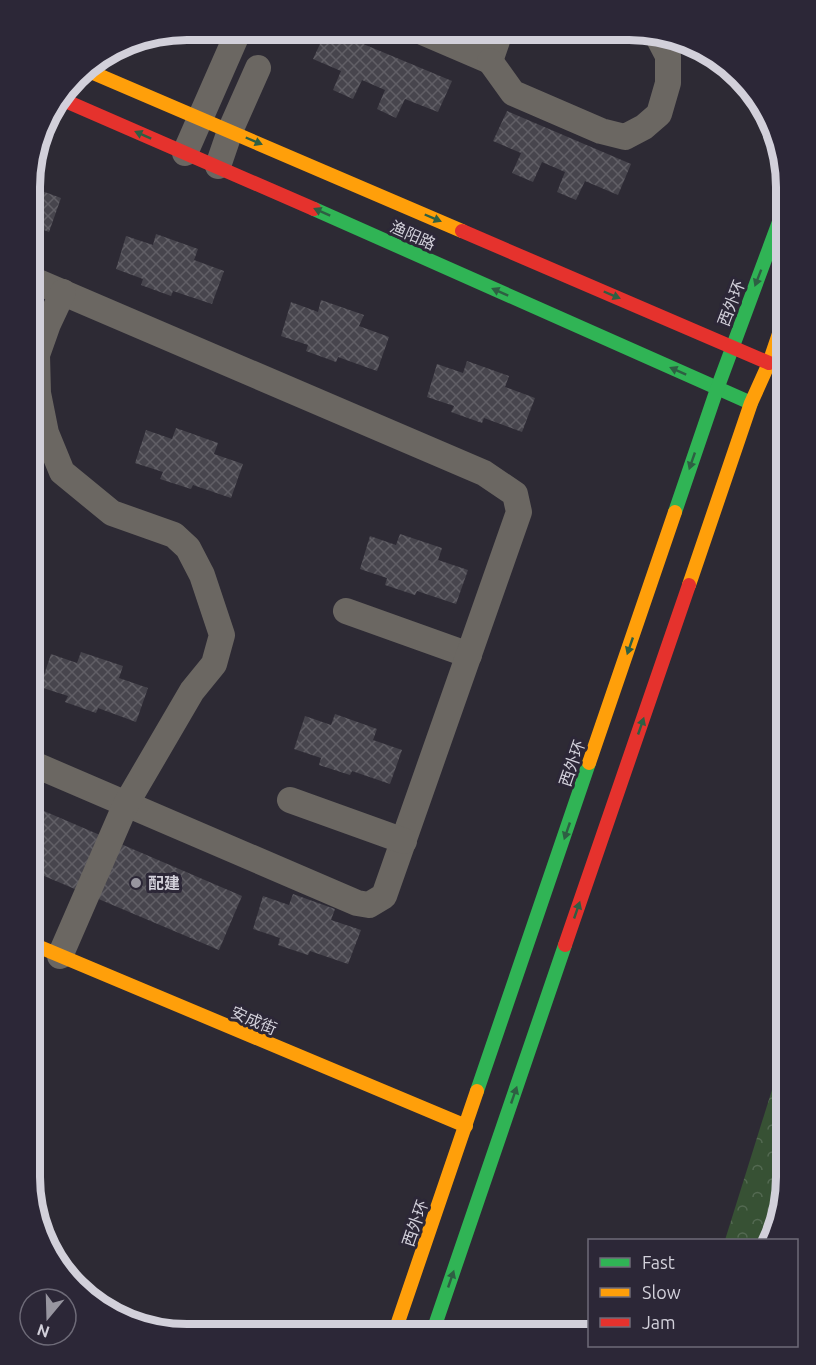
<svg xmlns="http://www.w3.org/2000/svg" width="816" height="1365" font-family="Ubuntu,'Noto Sans SC',sans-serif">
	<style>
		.forest { fill: url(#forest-crowns) }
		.building { fill: url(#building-cross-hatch) }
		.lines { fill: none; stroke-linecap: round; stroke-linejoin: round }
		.street { stroke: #6b6762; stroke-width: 26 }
		.fast { stroke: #30b455; stroke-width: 14 }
		.slow { stroke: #ff9f0a; stroke-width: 14 }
		.jam { stroke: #e5322d; stroke-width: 14 }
		.oneway { fill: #2e5f43 }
		.poi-dot { fill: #9896a0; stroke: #2c2737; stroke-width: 2 }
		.labels { text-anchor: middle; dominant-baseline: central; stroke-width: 6; stroke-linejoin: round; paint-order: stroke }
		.street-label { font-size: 16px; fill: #d2d0da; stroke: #2c2737 }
		.poi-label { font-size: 16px; font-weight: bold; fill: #d2d0da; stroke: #2c2737; text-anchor: start }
		.rim { fill: none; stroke: #d2d0da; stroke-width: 8 }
	</style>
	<defs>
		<pattern id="forest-crowns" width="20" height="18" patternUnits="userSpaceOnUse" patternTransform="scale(1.5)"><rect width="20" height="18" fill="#375134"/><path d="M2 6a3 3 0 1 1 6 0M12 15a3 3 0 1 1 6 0" fill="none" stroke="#536951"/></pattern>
		<pattern id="building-cross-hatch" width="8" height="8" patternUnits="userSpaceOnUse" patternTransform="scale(1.5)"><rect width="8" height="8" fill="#47454d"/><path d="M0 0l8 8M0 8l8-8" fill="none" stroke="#615f66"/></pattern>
	</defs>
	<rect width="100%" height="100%" fill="#2d2a34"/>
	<polygon class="forest" points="786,1045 786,1188 766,1240 725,1240"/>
	<g class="building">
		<polygon points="197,30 218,30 215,38"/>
		<polygon points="326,31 332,31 452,81 438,112 405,99 396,118 377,109 385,90 362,80 353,99 333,90 341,71 313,59"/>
		<polygon points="507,111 631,164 618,195 585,181 576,200 557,192 565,172 542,162 533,182 512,173 521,153 493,141"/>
		<polygon points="31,175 36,176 31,187 61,198 49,232 31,225"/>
		<polygon points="156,234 198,249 194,260 224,271 212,304 173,291 171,296 141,285 143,279 116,269 126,236 153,245"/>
		<polygon points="321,300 364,315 359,326 389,337 377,371 338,357 336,362 306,351 308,345 281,336 291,302 318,312"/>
		<polygon points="467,361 509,376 505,387 535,398 522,432 484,418 482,423 451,412 454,406 427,397 437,364 463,373"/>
		<polygon points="176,428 218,443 214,454 243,464 231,498 193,485 191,489 160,479 163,472 135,463 146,430 172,439"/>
		<polygon points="400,534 442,548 438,560 468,570 456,604 417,591 415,595 385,585 387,578 360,569 370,536 396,545"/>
		<polygon points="81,652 123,666 119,678 148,688 136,722 98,708 96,713 65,702 68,696 40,687 51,654 77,663"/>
		<polygon points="335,714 377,729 373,740 402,750 390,784 352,771 350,775 319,765 321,758 294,749 305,716 331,725"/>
		<polygon points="30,805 242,896 219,950 30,870"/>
		<polygon points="293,894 335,909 331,920 361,930 348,964 310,951 308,955 278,945 280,938 253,929 263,896 289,905"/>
	</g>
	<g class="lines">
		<g class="street">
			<polyline points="420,31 490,61 500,32"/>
			<polyline points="490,61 513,93 601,131 625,137 644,127 659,114 668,83 668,56 657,35 654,33"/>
			<polyline points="185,153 239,30"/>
			<polyline points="218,166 230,131 258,68"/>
			<polyline points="346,611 469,655"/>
			<polyline points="31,763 357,903 369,905 384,896 519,512 515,494 484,473 31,279"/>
			<polyline points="290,800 404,841"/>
			<polyline points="60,956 126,804 192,691 214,664 222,635 202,575 188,548 174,535 112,513 62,472 46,433 38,393 37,355 48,324 63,292"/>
		</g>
		<g class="fast">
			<polyline points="314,209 751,403"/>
			<polyline points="675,512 717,389 786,203"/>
			<polyline points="477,1091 589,763"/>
			<polyline points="432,1334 565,945"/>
		</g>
		<g class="slow">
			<polyline points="84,69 462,231"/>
			<polyline points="689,585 751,403 769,363 786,313"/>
			<polyline points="589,763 675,512"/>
			<polyline points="30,943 466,1126"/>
			<polyline points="394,1334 477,1091"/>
		</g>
		<g class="jam">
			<polyline points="61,99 314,209"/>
			<polyline points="462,231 769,363"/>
			<polyline points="565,945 689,585"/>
		</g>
	</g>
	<defs><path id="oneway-solid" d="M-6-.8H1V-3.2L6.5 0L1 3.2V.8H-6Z" transform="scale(1.5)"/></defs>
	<g class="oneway">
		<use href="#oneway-solid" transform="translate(143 135) rotate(-156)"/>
		<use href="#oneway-solid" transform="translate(254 141) rotate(23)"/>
		<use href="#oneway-solid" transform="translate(322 212) rotate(-156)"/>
		<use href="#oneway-solid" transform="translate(433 218) rotate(23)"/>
		<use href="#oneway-solid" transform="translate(758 278) rotate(111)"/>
		<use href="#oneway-solid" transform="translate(500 292) rotate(-156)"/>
		<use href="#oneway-solid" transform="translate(612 295) rotate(23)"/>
		<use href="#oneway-solid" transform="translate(678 371) rotate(-156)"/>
		<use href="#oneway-solid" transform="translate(692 461) rotate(109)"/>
		<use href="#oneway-solid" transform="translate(630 646) rotate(109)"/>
		<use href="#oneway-solid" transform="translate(641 726) rotate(-71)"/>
		<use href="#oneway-solid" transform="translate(567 831) rotate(109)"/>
		<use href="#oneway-solid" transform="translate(577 910) rotate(-71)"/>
		<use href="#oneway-solid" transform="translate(514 1095) rotate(-71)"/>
		<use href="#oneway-solid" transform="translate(451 1279) rotate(-71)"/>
	</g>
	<circle class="poi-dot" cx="136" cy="883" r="6"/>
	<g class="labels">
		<g class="street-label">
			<text transform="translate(413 235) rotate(24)">渔阳路</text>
			<text transform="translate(731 303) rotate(-69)">西外环</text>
			<text transform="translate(572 763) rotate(-71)">西外环</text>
			<text transform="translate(254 1020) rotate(23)">安成街</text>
			<text transform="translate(415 1223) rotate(-71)">西外环</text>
		</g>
		<g class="poi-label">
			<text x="148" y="883">配建</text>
		</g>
	</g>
	<path d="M0 0H816V1365H0ZM187 40H629A147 147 0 0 1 776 187V1177A147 147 0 0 1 629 1324H187A147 147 0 0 1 40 1177V187A147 147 0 0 1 187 40Z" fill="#2c2737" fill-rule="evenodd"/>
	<path class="rim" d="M187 40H629A147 147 0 0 1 776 187V1177A147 147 0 0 1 629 1324H187A147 147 0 0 1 40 1177V187A147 147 0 0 1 187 40Z"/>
	<rect x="588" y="1239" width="210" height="108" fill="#2c2737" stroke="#6e6b78" stroke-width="1.5"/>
	<rect x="600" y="1258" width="30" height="9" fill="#30b455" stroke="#6e6b78" stroke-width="1.5"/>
	<text x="642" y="1269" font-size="18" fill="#d2d0da">Fast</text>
	<rect x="600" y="1288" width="30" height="9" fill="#ff9f0a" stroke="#6e6b78" stroke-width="1.5"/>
	<text x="642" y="1299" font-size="18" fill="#d2d0da">Slow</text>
	<rect x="600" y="1318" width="30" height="9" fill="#e5322d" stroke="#6e6b78" stroke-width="1.5"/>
	<text x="642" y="1329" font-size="18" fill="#d2d0da">Jam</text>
	<g transform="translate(48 1317) rotate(199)"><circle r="28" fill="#2c2737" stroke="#6e6b78" stroke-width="1.5"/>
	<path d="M0-4.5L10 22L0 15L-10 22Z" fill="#9896a0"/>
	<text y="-9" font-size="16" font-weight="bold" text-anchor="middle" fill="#d2d0da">N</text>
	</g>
</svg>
